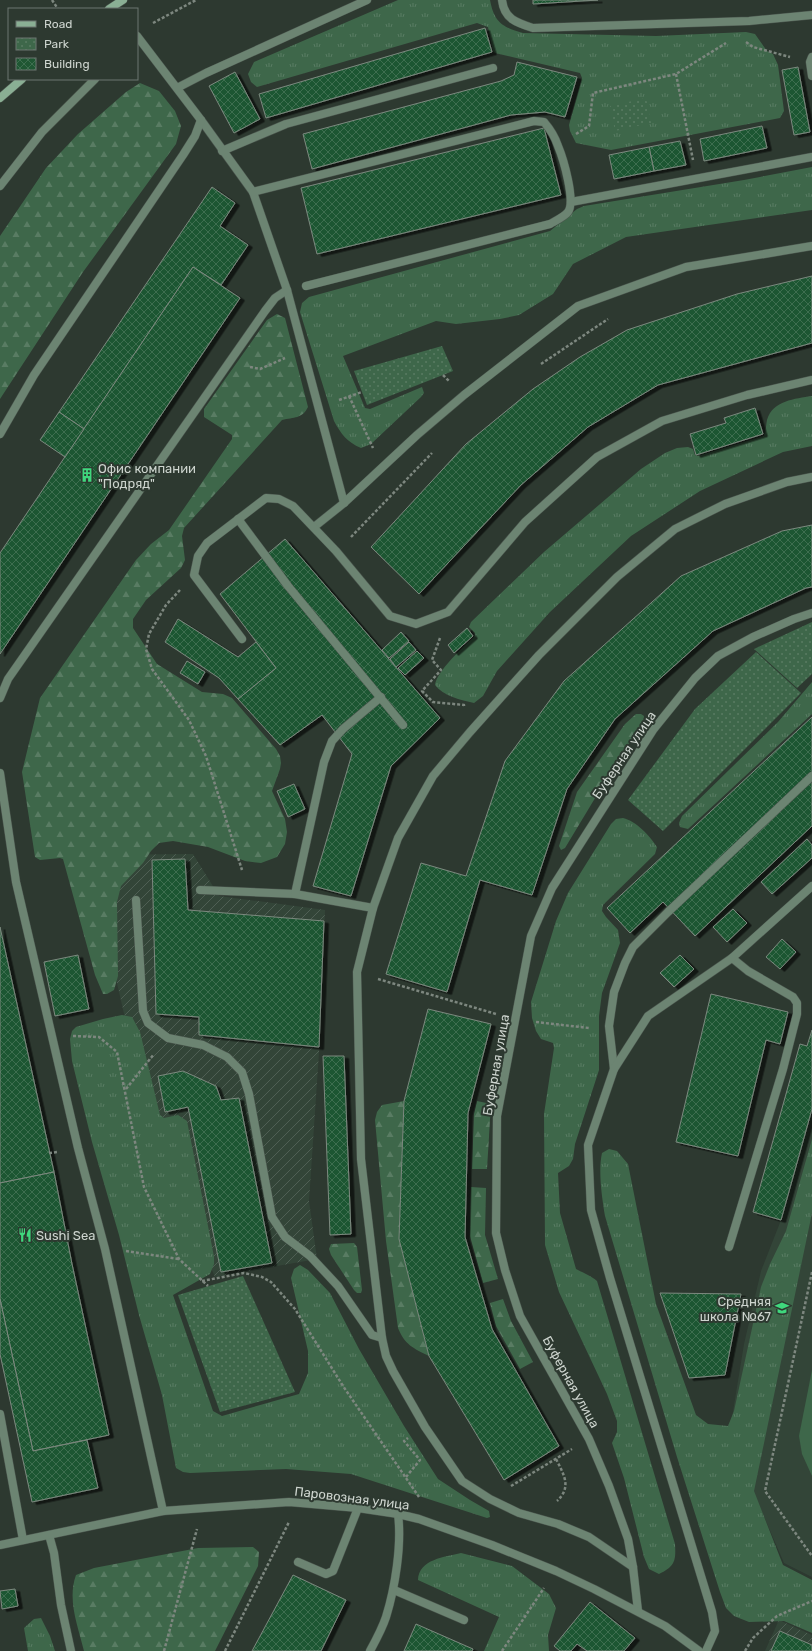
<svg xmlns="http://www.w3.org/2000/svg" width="812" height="1651" font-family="Rubik,sans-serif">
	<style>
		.built { fill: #334538 }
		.industrial { fill: url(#industrial-furrows) }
		.grass { fill: url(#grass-tufts) }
		.forest { fill: url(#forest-firs) }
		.park { fill: url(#park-dots) }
		.garden { fill: #3e674a }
		.building { fill: url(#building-cross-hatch); stroke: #7c897f; filter: url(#shadow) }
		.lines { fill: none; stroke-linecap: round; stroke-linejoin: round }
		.service-casing { stroke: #4a554d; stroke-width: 9 }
		.minor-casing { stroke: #4a554d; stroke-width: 9 }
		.secondary-casing { stroke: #4a554d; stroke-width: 9 }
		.path { stroke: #7d877f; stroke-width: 2.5; stroke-dasharray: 3 2; stroke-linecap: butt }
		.service { stroke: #6c8472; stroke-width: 8 }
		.minor { stroke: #6c8472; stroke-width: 8 }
		.secondary { stroke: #8aaf94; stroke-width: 8 }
		.labels { text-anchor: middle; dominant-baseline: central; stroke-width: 4; stroke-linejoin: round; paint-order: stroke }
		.poi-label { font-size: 13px; fill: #ced5cf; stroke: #2d3930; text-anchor: start }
		.street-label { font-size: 13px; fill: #ced5cf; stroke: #2d3930 }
	</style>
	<defs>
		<pattern id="industrial-furrows" width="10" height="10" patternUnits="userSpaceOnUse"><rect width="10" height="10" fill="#334538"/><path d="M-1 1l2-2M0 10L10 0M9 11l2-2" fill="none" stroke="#4f5f54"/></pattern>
		<pattern id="grass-tufts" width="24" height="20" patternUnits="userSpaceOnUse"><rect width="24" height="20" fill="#3e674a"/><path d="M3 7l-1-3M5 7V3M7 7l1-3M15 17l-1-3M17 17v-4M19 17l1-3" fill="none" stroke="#597c63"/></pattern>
		<pattern id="forest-firs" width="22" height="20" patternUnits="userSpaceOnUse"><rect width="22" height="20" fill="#3e674a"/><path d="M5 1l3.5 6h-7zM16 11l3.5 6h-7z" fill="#597c63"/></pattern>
		<pattern id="park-dots" width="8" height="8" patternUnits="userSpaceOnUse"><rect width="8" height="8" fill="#3e674a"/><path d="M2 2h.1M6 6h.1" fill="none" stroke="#597c63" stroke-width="1.8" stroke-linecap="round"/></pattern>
		<pattern id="building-cross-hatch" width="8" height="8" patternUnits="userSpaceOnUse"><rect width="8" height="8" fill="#1f5733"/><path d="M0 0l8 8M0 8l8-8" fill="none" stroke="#3e6e50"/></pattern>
		<filter id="shadow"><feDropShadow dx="4.5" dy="2.5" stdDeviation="0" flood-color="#0009"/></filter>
	</defs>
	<rect width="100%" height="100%" fill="#2d3930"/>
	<polygon class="built" points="812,1109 812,1577 784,1563 729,1436 744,1344 761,1271 781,1220"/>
	<g class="industrial">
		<polygon points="193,854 219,896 325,910 319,1052 309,1201 317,1259 215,1277 151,1130 113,966 91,855"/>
		<polygon points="779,1620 812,1635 812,1651 765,1651"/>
	</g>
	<g class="grass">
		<path d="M398 0H490C494 22 502 27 523 33L656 36 746 32 755 34 767 51 773 54 778 65 784 111 780 118 611 150 576 143 570 131 569 125 582 78 580 73 495 53 493 51 488 27 477 23 257 87 251 82 248 74 254 62Z"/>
		<path d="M812 167V210L626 237 573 264 553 294 519 315 500 319 456 324 436 321 343 356 365 408 370 409 422 387 424 393 421 397 371 444 361 448C347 442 341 434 334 421L300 312 302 303 309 297 550 231 577 209 584 206 744 180Z"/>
		<path d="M812 396V446L783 452 700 491 631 536 550 612 497 671 483 696 474 703C461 700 443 696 435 685 437 671 463 647 474 637L475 633 469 627 471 622 544 552 641 469 665 453 677 448 688 447 693 449 695 455 698 456 764 436C766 430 766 425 767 420 773 400 795 399 812 396Z"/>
		<polygon points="812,682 812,714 688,829 680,827 679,823 682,816 778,722"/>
		<path d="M623 818C636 821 650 836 657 847L655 854 603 905 602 911 606 917 618 930 620 943 602 993 599 1016V1070L575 1144 573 1159 569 1166 558 1173 560 1213 576 1269C583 1273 590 1275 597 1281L675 1544C676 1561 675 1566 659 1574L649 1569 644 1557 624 1478 612 1443 617 1432V1421L607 1394 559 1292 545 1245 544 1114 554 1048 553 1043 541 1039 536 1031 532 1018 531 1002 556 921 568 893 611 824 616 819Z"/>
		<polygon points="122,1015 132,1017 140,1032 160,1115 164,1118 178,1115 187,1121 210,1236 214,1257 214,1264 210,1274 173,1295 213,1411 222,1416 299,1394 308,1373 308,1351 291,1278 294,1269 300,1265 308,1270 330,1293 359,1349 404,1426 438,1479 470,1500 489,1511 490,1517 487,1518 351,1474 286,1469 190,1473 183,1472 176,1468 162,1395 139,1315 119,1235 92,1142 72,1061 70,1039 72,1031 76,1027 103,1019"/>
		<path d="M812 1139V1213L754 1491 783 1565 812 1580V1633L784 1621 749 1622 734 1616 726 1608 720 1592 677 1457 605 1216C602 1198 598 1171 602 1153L609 1149 617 1151 628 1164 656 1304 696 1415 708 1424 728 1426 734 1411 761 1287 770 1264 786 1231Z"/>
		<path d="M461 1553 512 1566 549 1594 556 1608 548 1635 549 1651H484L499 1617 418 1580C419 1559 445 1557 461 1553Z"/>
		<polygon points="41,1618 50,1636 55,1651 28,1651 24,1628 34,1619"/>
	</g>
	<g class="forest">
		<polygon points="140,83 159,91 175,111 181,126 176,144 83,272 0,399 0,236 46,168 78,134 126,92"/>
		<path d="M277 314 285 318 308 407C302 419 294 417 282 420L184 528 182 536 185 560 181 568 146 600 133 619V628L157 664 202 692 223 694 232 698 276 749 280 756 281 763 280 769 272 791 285 819 287 832 285 844 277 857 261 863 245 861 208 847 173 841 159 843 151 851 143 863 121 886 117 902 118 976 114 990 107 994H103L95 975 63 859 60 858 40 860 35 857 22 772 40 698 136 560 151 544 169 530 232 439V435L204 417V409L267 320Z"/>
		<polygon points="636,714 641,714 644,716 643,724 621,755 565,848 561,850 559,846 577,792 625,724"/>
		<path d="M404 1101 399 1239 429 1356C413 1348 405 1345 398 1328L386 1241 375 1120 377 1112 382 1105Z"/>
		<polygon points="477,1101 491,1104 487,1169 472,1169 474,1114"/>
		<polygon points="471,1187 486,1188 485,1235 498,1279 483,1283 470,1236"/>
		<polygon points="354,1243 357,1247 362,1290 361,1293 357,1293 354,1290 331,1255 329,1249 331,1244"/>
		<polygon points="503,1299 511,1321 533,1362 520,1369 496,1326 490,1303"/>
		<path d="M253 1547 259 1552 258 1566 215 1651H84C78 1626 67 1600 76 1575L94 1568 198 1548Z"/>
	</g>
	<g class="park">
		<polygon points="646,98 651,123 615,131 610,106"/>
		<polygon points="442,346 453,371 367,405 354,371"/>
		<polygon points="812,622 812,674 797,688 754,649"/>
		<polygon points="756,652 801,693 663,831 628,800 695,709"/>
		<polygon points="243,1276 295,1392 220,1412 178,1295"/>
	</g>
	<polygon class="garden" points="812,1370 812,1476 802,1454 799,1436"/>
	<g class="building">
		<polygon points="533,0 598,0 533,4"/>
		<polygon points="485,28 492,52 266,118 259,94"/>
		<polygon points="517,62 577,77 565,117 545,112 511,115 312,169 303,134 501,81 514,75"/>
		<polygon points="798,67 810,132 794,135 782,70"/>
		<polygon points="235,72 260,119 234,133 209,86"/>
		<polygon points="762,126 767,148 704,161 700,139"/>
		<polygon points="544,128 561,195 317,254 301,188"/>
		<polygon points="680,141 686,165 654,171 649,147"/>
		<polygon points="649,147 654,171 614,179 609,155"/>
		<polygon points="212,187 235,203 220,226 248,245 221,285 193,267 84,429 59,412"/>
		<polygon points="193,267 240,298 0,654 0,553"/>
		<polygon points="812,276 812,343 658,385 588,427 521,485 419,594 371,547 466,444 533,389 580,357 627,330 737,294"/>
		<polygon points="755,408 763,434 696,455 690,434 726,423 724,418"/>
		<polygon points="59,412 84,429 65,457 40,440"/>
		<polygon points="812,525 812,587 806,588 713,631 615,719 567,789 532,895 480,880 447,992 386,974 421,863 466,876 505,761 564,681 681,576 782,531"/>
		<polygon points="285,539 440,718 391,766 351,896 313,886 352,754 322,715 280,745 238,699 276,668 220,594"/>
		<polygon points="178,619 238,657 256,642 276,668 238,699 219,678 165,642"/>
		<polygon points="467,628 473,636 454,653 448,645"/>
		<polygon points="401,632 409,641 389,658 382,650"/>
		<polygon points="409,642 416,650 396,667 390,659"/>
		<polygon points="417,651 424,658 405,675 398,668"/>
		<polygon points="187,661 205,672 198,684 180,673"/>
		<polygon points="812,717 812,826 695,936 663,902 630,933 607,908"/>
		<polygon points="294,784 305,809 288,817 277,791"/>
		<polygon points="807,839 812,845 812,858 772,894 761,882"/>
		<polygon points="185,859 188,910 324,921 319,1047 199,1035 199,1017 156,1014 152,860"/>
		<polygon points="733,909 747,923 727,942 713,927"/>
		<polygon points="0,927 54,1172 0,1183"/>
		<polygon points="782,939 796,952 780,969 766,957"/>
		<polygon points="78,955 89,1009 55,1016 44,962"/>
		<polygon points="680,955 694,969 674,987 660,973"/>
		<polygon points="711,994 788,1012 780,1044 766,1040 738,1156 676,1142"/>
		<polygon points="428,1009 491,1024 468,1113 465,1237 492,1329 559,1446 504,1480 429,1356 399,1239 404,1101"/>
		<polygon points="812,1030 812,1109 781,1220 753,1212 800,1044 807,1046"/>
		<polygon points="323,1056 344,1056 351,1234 330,1235"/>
		<polygon points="183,1071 216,1086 221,1100 239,1098 272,1263 221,1272 188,1107 165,1112 158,1076"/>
		<polygon points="54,1172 72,1264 109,1435 33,1451 0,1299 0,1183"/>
		<polygon points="660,1293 741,1294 725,1375 689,1378"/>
		<polygon points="0,1299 33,1451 87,1440 98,1488 32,1502 0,1354"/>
		<polygon points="293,1575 346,1600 321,1651 252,1651"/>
		<polygon points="15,1589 18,1606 2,1609 0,1591"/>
		<polygon points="590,1602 635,1638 624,1651 587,1651 577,1644 571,1651 560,1651 554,1646"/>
		<polygon points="416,1624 473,1649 472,1651 404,1651"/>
		<polygon points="780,1631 812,1645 812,1651 771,1651"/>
	</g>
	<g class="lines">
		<defs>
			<g id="service">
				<path d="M502 0C504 19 517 23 533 28L749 21 812 15"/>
				<polyline points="137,36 201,120 253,192 287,290 344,503"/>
				<polyline points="812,57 810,62 812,76"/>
				<polyline points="177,88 206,73 367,0"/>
				<polyline points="222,151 286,124 493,68"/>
				<polyline points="0,186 42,132 95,79"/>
				<path d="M253 192 534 121 544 122C550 129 555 137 558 146 563 158 576 201 568 212 564 217 555 221 550 224L306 286"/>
				<polyline points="571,202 812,157"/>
				<polyline points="0,434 34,375 183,155 195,136 201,120"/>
				<polyline points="238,519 288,586 403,725"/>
				<polyline points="314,527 344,503 417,435 464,395 578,306 686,267 812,246"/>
				<polyline points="242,639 194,575 198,556 207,543 266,498 279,499 293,506 336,551 390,616 416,624 448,612 525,522 597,457 662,421 747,395 812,380"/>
				<polyline points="0,698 8,679 265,311 275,298 287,290"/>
				<polyline points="0,773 16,882 78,1148 105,1249 163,1511"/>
				<polyline points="200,890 295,894 373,908"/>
				<polyline points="295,894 324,762 332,741 343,729 381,697"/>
				<polyline points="136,900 143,1011 148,1023 168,1038 203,1045 227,1057 242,1072 249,1094 272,1217 285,1237 310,1256 338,1286 372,1335 382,1338"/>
				<polyline points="614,1069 609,1026 614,992 625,963 633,947 668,912 812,776"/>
				<polyline points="729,1247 783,1069 797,1014 797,1003 793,997 748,971 732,958"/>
				<polyline points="0,1414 23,1540"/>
				<polyline points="49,1535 54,1553 61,1605 71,1651"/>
				<polyline points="298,1562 326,1574 333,1571 358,1508"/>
				<polyline points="633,1567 589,1537 558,1524 519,1513 490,1499 462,1481 425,1427 393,1371 386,1356 382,1338 361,1159 357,972 373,908 398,838 433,776 470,732 539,655 617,577 675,529 725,504 787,482 812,477"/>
				<polyline points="394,1590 464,1620"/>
				<polyline points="638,1611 633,1567 628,1539 609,1486 589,1439 520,1316 505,1270 496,1233 497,1116 531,936 552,888 653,730 695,678 718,656 753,637 794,619 812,613"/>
				<path d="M370 1651C376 1640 382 1629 386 1617 395 1588 402 1545 398 1514"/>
				<polyline points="706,1651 715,1631 712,1612 610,1278 591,1210 588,1145 614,1069 648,1016 732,958 812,886"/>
			</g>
			<polyline id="minor" points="0,1545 163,1511 289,1502 358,1508 398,1514 419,1519 492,1545 556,1571 594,1589 665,1626 699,1651"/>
			<g id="secondary">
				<polyline points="109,9 123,0"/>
				<polyline points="0,98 22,79"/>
			</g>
		</defs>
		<use href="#service" class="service-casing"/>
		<use href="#minor" class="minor-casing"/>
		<use href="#secondary" class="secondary-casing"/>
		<g class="path">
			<polyline points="52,0 58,9"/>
			<polyline points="153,23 196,0"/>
			<polyline points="746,42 753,47 790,57"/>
			<polyline points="676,74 693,160"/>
			<polyline points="576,134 589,126 593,93 676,74 726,43"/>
			<polyline points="541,364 608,319"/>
			<polyline points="250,367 260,369 285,358"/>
			<polyline points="443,375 449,381"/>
			<polyline points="349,396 373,448"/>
			<polyline points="339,400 362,392"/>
			<polyline points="351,537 432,453"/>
			<polyline points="180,590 166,605 149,634 146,649 152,669 189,720 206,756 242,870"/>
			<polyline points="440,638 432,660 441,670 422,691 433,702 464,705 464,707"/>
			<polyline points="378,979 496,1014"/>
			<polyline points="536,1022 589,1028"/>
			<polyline points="73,1036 99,1037 117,1052 144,1187 179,1259 208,1286"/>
			<polyline points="126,1089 154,1054"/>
			<polyline points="49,1153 58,1152"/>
			<polyline points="126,1251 179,1259"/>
			<polyline points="812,1272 765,1491 812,1556"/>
			<polyline points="202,1281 244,1273 262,1277 271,1282 295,1309 343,1386 419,1497"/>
			<path d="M556 1459C564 1475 572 1487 557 1501"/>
			<polyline points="406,1477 420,1460 404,1441 408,1438"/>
			<polyline points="511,1486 572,1449"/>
			<polyline points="164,1651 197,1529"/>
			<polyline points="225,1651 289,1522"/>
			<polyline points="502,1651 544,1588"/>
			<polyline points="745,1651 753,1638 777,1616 812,1601"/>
		</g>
		<use href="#service" class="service"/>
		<use href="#minor" class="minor"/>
		<use href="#secondary" class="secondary"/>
	</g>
	<defs>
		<symbol id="building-bare" viewBox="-9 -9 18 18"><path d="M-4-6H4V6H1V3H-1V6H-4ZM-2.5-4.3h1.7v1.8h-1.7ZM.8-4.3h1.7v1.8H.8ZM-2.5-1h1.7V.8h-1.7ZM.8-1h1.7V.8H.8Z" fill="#3fd77d" stroke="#2d3930" stroke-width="2.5" paint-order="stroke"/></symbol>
		<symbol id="restaurant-bare" viewBox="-9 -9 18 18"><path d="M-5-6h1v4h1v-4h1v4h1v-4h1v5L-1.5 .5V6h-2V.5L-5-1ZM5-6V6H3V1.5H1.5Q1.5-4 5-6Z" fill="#3fd77d" stroke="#2d3930" stroke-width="2.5" paint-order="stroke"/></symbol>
		<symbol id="school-bare" viewBox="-9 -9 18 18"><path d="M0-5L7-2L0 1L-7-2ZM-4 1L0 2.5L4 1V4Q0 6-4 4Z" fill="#3fd77d" stroke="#2d3930" stroke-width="2.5" paint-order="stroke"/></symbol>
	</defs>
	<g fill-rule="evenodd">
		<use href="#building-bare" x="77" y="465" width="20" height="20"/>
		<use href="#restaurant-bare" x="15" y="1225" width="20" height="20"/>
		<use href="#school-bare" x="772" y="1298" width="20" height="20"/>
	</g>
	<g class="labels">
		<g class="poi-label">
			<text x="98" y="468">Офис компании<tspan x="98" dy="15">"Подряд"</tspan></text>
			<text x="36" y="1235">Sushi Sea</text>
			<text x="771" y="1301" text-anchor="end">Средняя<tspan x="771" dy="15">школа №67</tspan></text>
		</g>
		<g class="street-label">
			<text transform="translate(624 755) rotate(-56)">Буферная улица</text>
			<text transform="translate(496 1065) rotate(-80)">Буферная улица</text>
			<text transform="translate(571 1382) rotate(61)">Буферная улица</text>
			<text transform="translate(352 1498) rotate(7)">Паровозная улица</text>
		</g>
	</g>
	<rect x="8" y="8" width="130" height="72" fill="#2d3930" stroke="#6d7770"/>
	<rect x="16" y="21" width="20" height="6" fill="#8aaf94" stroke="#6d7770"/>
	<text x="44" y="28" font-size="12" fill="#ced5cf">Road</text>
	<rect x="16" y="38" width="20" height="12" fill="url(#park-dots)" stroke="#6d7770"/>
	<text x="44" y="48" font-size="12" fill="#ced5cf">Park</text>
	<rect x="16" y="58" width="20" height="12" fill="url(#building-cross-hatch)" stroke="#6d7770"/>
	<text x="44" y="68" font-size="12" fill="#ced5cf">Building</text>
</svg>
